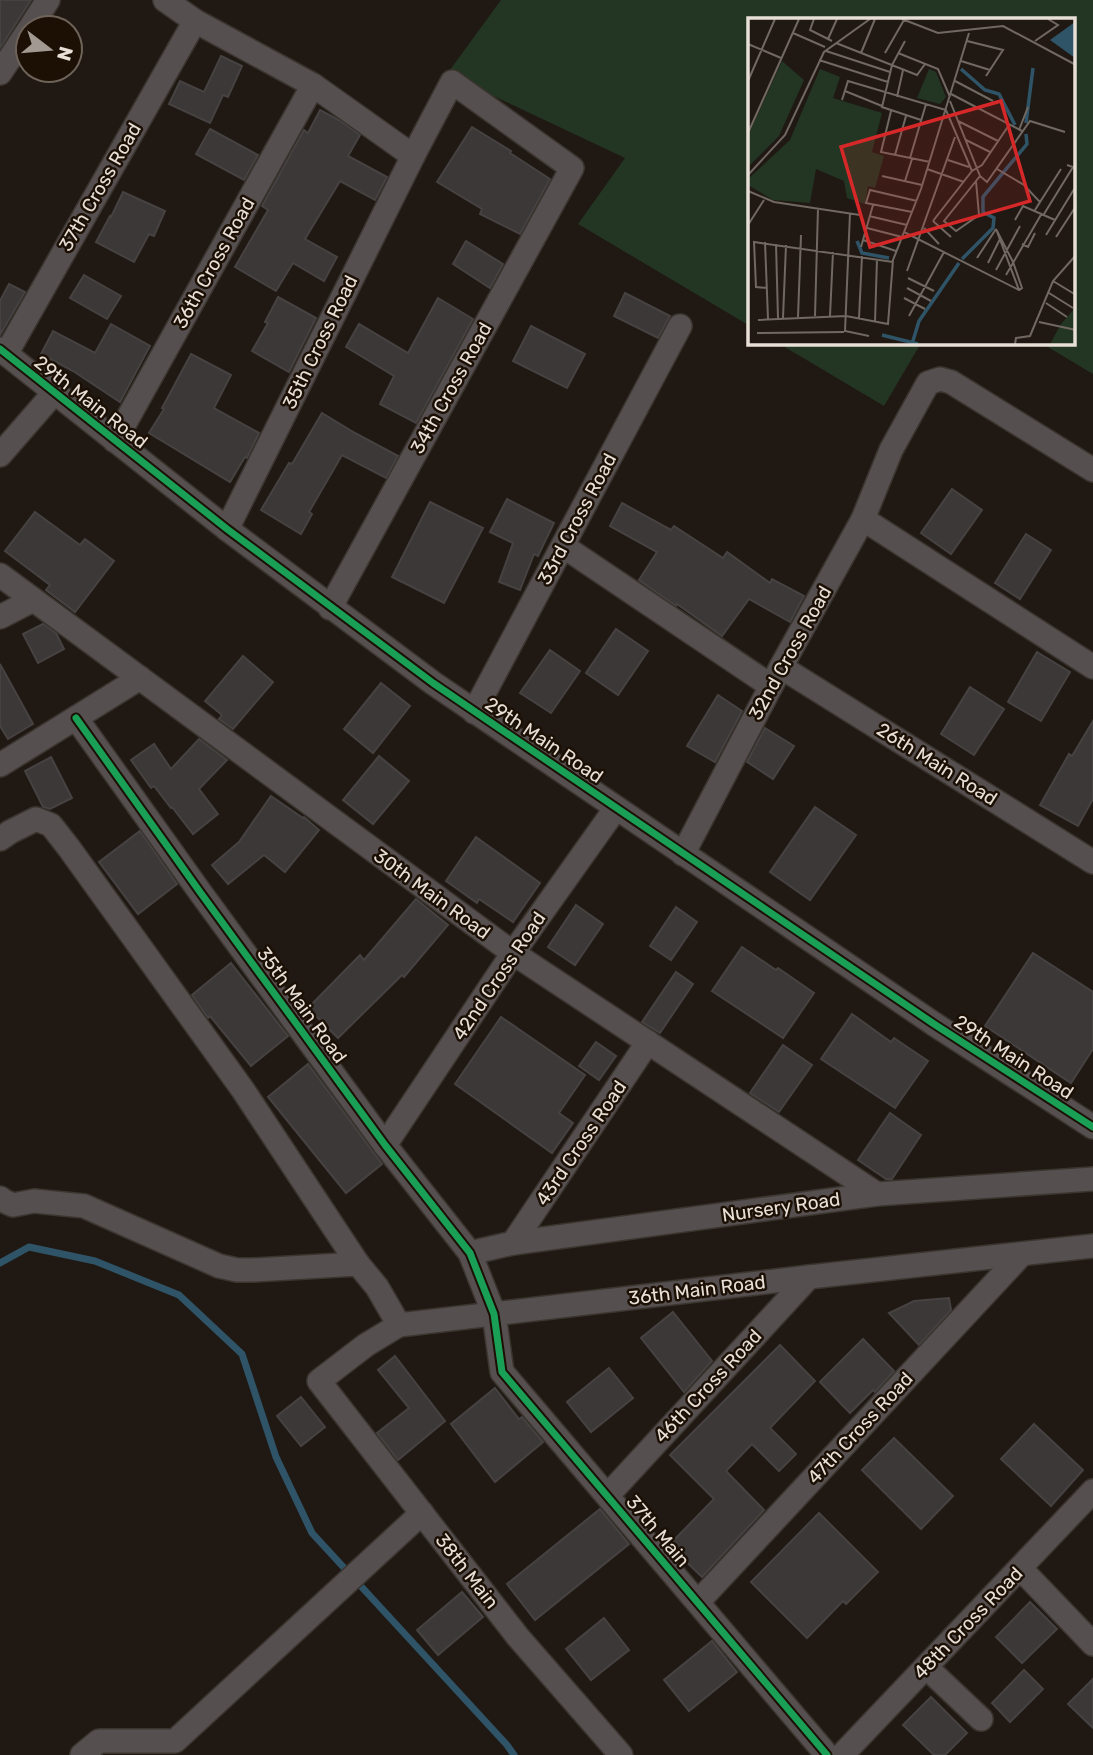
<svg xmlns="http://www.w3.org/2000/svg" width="1093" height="1755" font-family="Rubik,sans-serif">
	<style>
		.green { fill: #233523 }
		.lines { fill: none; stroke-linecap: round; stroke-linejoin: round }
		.stream { stroke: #2f5468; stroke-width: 7 }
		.building { fill: #3c3838; stroke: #464242; stroke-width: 2 }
		.minor-casing { stroke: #3b352f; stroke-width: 26 }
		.minor { stroke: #564f50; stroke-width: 23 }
		.cycleway-casing { stroke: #1c1005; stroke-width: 11 }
		.cycleway { stroke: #1a9f57; stroke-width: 7 }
		.labels { text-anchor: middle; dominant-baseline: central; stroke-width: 5; stroke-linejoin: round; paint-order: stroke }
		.street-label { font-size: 19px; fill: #e8dfd7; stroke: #1c1005 }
		.inset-river { fill: none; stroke: #2f5468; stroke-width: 3.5 }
		.inset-road { fill: none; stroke: #706861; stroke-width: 2 }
		.view { fill: #d62828; fill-opacity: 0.15; stroke: #d62828; stroke-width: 3.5 }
		.inset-edge { fill: none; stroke: #e8dfd7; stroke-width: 3.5 }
	</style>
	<rect width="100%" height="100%" fill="#201913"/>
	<g class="green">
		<polygon points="501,0 1093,0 1093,374 1041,343 1074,343 1074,19 750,19 750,326 578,224 625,158 447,74"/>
		<polygon points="778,343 921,343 884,406"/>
	</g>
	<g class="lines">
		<polyline class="stream" points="0,1263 29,1247 95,1261 179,1295 242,1354 276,1457 312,1533 507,1745 514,1755"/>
	</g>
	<g class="building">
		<polygon points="0,0 31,0 0,48"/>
		<polygon points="221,56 242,66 228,97 223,95 210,123 169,104 180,81 204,92"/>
		<polygon points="320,110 339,120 360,135 348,156 387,177 375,200 340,181 305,239 337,257 324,281 293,263 276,291 235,267 268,210 262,206 304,130 308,133"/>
		<polygon points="472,127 511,151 510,153 550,179 520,234 480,214 482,209 437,182"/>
		<polygon points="210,129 258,155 244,180 196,154"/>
		<polygon points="123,192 165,211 154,236 149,234 134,262 96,242 110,216 111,217"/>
		<polygon points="466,241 503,264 490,288 453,264"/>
		<polygon points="84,275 121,296 107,319 70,298"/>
		<polygon points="9,284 25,292 0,335 0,301"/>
		<polygon points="625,293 670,316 658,338 614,316"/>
		<polygon points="278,297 316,318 289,372 252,351 268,323 265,322"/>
		<polygon points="438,298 473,319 416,423 380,404 394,376 346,347 359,324 408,353"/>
		<polygon points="111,324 150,346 120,402 73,371 41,354 53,331 95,353"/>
		<polygon points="531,326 585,354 567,388 513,361"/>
		<polygon points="191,354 231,375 214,408 259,433 247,458 245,457 230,482 149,433 164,409 162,408"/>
		<polygon points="322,413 355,433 398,456 386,478 342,455 309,512 312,514 301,534 261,510 289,463 292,464"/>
		<polygon points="952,489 982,510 951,554 921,533"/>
		<polygon points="507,499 554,523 538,556 534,554 520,590 499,582 513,543 490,532"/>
		<polygon points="430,502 483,528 444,603 392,577"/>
		<polygon points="622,503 671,530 674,526 723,558 727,552 770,583 772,579 804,596 790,622 749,599 722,636 677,604 676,606 639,580 657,552 610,526"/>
		<polygon points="35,512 80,545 85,539 114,561 75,612 46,590 50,585 5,551"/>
		<polygon points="1026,534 1051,550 1020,599 995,583"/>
		<polygon points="43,624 56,633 64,649 38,663 23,634"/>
		<polygon points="616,629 648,651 618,695 586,673"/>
		<polygon points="550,650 580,671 551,713 520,693"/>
		<polygon points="1037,652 1070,672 1041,721 1008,702"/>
		<polygon points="243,656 273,682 233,729 219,719 222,715 205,701"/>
		<polygon points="0,664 33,724 8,739 0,726"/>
		<polygon points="381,683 410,706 373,753 344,729"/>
		<polygon points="970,687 1004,709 974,755 941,734"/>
		<polygon points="718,695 742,711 715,762 687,746"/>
		<polygon points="1093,721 1093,799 1078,826 1040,805 1069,754 1072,756"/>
		<polygon points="765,728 794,746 773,779 747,762"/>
		<polygon points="199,739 227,760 199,789 218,814 193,834 172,807 171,808 154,786 151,788 131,760 154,744 171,769"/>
		<polygon points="379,756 409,781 373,824 343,800"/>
		<polygon points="51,757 72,798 50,809 43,807 25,771"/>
		<polygon points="271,796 303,818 304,817 319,830 285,872 264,855 228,884 212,865 239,842"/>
		<polygon points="815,807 856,835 810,900 770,872"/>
		<polygon points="140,831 177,884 138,914 99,862"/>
		<polygon points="476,837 540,883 513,922 479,899 477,903 446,881"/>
		<polygon points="416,899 448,925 404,977 402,975 338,1038 308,1008 360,955 364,960"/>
		<polygon points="576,905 603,924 575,965 548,947"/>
		<polygon points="676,907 697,922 671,960 650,946"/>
		<polygon points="742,947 776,970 778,968 814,993 783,1038 712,991"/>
		<polygon points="1033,953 1093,992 1093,1049 1071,1083 985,1026"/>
		<polygon points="231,963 288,1036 251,1066 210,1016 208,1018 192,995"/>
		<polygon points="676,972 693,984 660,1033 642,1022"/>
		<polygon points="852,1014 891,1042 894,1038 928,1061 895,1108 821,1059"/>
		<polygon points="501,1017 585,1075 559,1113 573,1123 552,1153 455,1084"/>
		<polygon points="596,1042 616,1056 599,1080 579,1066"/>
		<polygon points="783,1045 812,1065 779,1112 750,1093"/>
		<polygon points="308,1064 382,1164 346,1193 268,1097"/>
		<polygon points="890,1113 921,1135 892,1179 886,1179 858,1160"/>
		<polygon points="949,1298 951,1310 919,1345 889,1313 914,1301"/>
		<polygon points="673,1312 712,1361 684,1392 641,1338"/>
		<polygon points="863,1339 894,1371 875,1392 873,1390 850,1413 820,1382"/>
		<polygon points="780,1345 815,1381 770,1428 796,1454 779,1471 752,1444 726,1471 764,1510 702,1577 669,1545 714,1499 670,1455"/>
		<polygon points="395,1356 445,1421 398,1460 377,1433 409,1408 378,1370"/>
		<polygon points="609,1368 633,1398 591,1432 567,1402"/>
		<polygon points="495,1388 519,1419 522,1417 543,1442 495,1482 451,1424"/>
		<polygon points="301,1397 325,1427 301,1446 277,1416"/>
		<polygon points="1034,1424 1083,1470 1051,1506 1001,1459"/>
		<polygon points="894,1438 953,1496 921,1529 862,1470"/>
		<polygon points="600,1509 629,1544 535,1620 507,1584"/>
		<polygon points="819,1513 878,1572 846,1604 843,1601 807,1638 751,1582"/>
		<polygon points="462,1592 483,1617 438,1655 417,1630"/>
		<polygon points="1030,1602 1057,1629 1022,1663 996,1637"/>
		<polygon points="604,1618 629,1650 591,1680 566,1649"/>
		<polygon points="712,1641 737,1672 689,1711 664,1680"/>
		<polygon points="1024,1670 1043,1689 1010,1722 992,1703"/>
		<polygon points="1093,1679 1093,1728 1068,1704"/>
		<polygon points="931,1697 967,1733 945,1755 934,1755 903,1725"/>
	</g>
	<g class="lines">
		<defs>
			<g id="minor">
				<polyline points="165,0 195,21 313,85 413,156"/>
				<polyline points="30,28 48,0"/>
				<polyline points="0,73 28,31"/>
				<polyline points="0,349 227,529 433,683 934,1024 1093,1127"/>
				<polyline points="6,354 195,21"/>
				<polyline points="115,441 313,85"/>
				<polyline points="0,455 54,393"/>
				<polyline points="863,519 1093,667"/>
				<polyline points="227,529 413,156 452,82 572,168 330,608"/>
				<polyline points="563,546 771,686"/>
				<polyline points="0,575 513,953 877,1194"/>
				<polyline points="0,617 33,600"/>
				<polyline points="781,667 1093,862"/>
				<polyline points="474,712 680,326"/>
				<polyline points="76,718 200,892 385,1145 470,1253 494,1314 502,1372 827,1755"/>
				<polyline points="0,765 140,678"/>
				<polyline points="0,839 10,832 36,819 51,825 69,848 243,1090 358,1264"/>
				<polyline points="683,854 781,667 863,519 891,450 928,383 940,379 951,382 1093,470"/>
				<polyline points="385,1145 513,953 616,808"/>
				<polyline points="0,1198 4,1201 13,1205 34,1201 84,1206 219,1266 237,1270 253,1270 358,1264 377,1287 399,1325"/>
				<polyline points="513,1243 648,1042"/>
				<polyline points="470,1253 513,1243 877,1194 1093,1179"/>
				<polyline points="608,1495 809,1277"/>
				<polyline points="1020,1568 1093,1644"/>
				<polyline points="698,1602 1022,1254"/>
				<polyline points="926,1667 981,1719"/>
				<polyline points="82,1755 99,1741 175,1741 422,1513"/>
				<polyline points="621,1755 518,1637 319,1381 366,1345 399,1325 809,1277 1093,1246"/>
				<polyline points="842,1755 1093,1491"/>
			</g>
		</defs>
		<use href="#minor" class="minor-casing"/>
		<use href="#minor" class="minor"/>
		<defs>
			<g id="cycleway">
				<polyline points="0,349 227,529 433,683 934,1024 1093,1127"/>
				<polyline points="76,718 200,892 385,1145 470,1253 494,1314 502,1372 827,1755"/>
			</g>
		</defs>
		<use href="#cycleway" class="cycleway-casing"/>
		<use href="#cycleway" class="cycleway"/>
	</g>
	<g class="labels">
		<g class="street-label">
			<text transform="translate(100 187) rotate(-60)">37th Cross Road</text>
			<text transform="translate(214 263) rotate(-61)">36th Cross Road</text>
			<text transform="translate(320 342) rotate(-64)">35th Cross Road</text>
			<text transform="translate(451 388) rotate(-61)">34th Cross Road</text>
			<text transform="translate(91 402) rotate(38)">29th Main Road</text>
			<text transform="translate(577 519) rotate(-62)">33rd Cross Road</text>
			<text transform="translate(790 653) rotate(-61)">32nd Cross Road</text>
			<text transform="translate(544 740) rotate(34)">29th Main Road</text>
			<text transform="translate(937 764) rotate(32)">26th Main Road</text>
			<text transform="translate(432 894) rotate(36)">30th Main Road</text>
			<text transform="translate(499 976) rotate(-56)">42nd Cross Road</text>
			<text transform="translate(302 1005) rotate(54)">35th Main Road</text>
			<text transform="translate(1014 1057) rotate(33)">29th Main Road</text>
			<text transform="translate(581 1143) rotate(-56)">43rd Cross Road</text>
			<text transform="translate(781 1207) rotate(-8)">Nursery Road</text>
			<text transform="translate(697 1290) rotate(-7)">36th Main Road</text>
			<text transform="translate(708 1386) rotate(-47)">46th Cross Road</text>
			<text transform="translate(860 1428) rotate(-47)">47th Cross Road</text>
			<text transform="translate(658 1531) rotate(50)">37th Main</text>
			<text transform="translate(467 1571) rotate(52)">38th Main</text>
			<text transform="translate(968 1623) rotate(-46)">48th Cross Road</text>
		</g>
	</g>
	<g transform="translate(748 18)">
		<rect width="327" height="327" fill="#201913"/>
		<path d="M34 43 56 62 31 118 0 149V118ZM72 51 92 59 85 80 134 95 124 134 136 138 127 170 120 168 117 186 99 180 96 163 68 151 62 185 25 182 0 167V161L42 122ZM181 51 188 54 198 79 192 86 169 80ZM327 290V326H302L313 306Z" fill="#233523"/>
		<path d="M327 4V40L302 22Z" fill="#2f5468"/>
		<path class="inset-river" d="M213 51 237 72 251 76 267 107M278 105 285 50M109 223 114 235 141 240M214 241 245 210 246 200 235 194V179L279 126 278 116M134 317 170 326M164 326 171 303 211 245"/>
		<path class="inset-road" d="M66 1 62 12 84 23M154 1 190 15 255 8 328 47M45 15 77 29M80 21 89 1M157 23 144 47 134 89 173 102M219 23 255 32 238 58M287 23 310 7 300 1M88 25 169 57 177 46M0 26 33 40M78 33 142 54M113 35 127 1M137 35 156 2M150 35 190 51 202 79M71 42 140 64M213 43 242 52M0 63 27 1M207 63 245 83M97 73 134 88M203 76 274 113M149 79 155 52M94 82 100 63 198 92 224 153M202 83 232 158 239 164 282 103 317 114M143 93 133 134 182 144M210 103 250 123M271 112 280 89M0 115 51 1M218 122 242 134M147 137 158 98M162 140 178 86M200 142 221 149M179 151 216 164M249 151 276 167 292 184 287 192M0 157 37 117 76 34 122 1M134 158 174 167M157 163 164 141M228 163 196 203 208 213 231 197 228 163 232 158M0 173 26 184 112 197M292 184 313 151M164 194 118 185 122 172 169 183M102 195 97 313 121 318M296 196 325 149 319 147M121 198 159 207M267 202 275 188 307 202M185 203 224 153 234 147 261 107M185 203 203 219M0 207 16 182M119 210 154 219M176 210 191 226M248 211 271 272M156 214 271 272 274 270 265 244 248 211M298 217 328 168M308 219 328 188M115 222 148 233M17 224 20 301M28 226 30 300M274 226 280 229 287 215M113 229 125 187M229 240 248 211M240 245 252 221M248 252 272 208M159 253 207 119M258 257 294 195M160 260 186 273M305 263 328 277M19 270 8 269 6 224 145 244M159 270 183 283M301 275 325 290M156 280 177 291M298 285 319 299M67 298 70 190M82 298 85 234M161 298 196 234M50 299 53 217M35 300 38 227M111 300 114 238M10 302 98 298 140 306 145 242 173 171 221 15M127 304 129 241M291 304 328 312M9 315 96 314M267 326 268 320 282 318 305 263 328 237"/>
		<path class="view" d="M253 83 282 183 122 229 93 129Z"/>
		<rect width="327" height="327" class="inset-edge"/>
	</g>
	<g transform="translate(49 49) rotate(106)"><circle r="33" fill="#1c1005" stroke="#6e6359" stroke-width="2"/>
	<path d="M0-5L12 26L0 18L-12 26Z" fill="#a29a92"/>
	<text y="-10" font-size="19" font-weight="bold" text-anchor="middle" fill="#e8dfd7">N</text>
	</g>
</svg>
